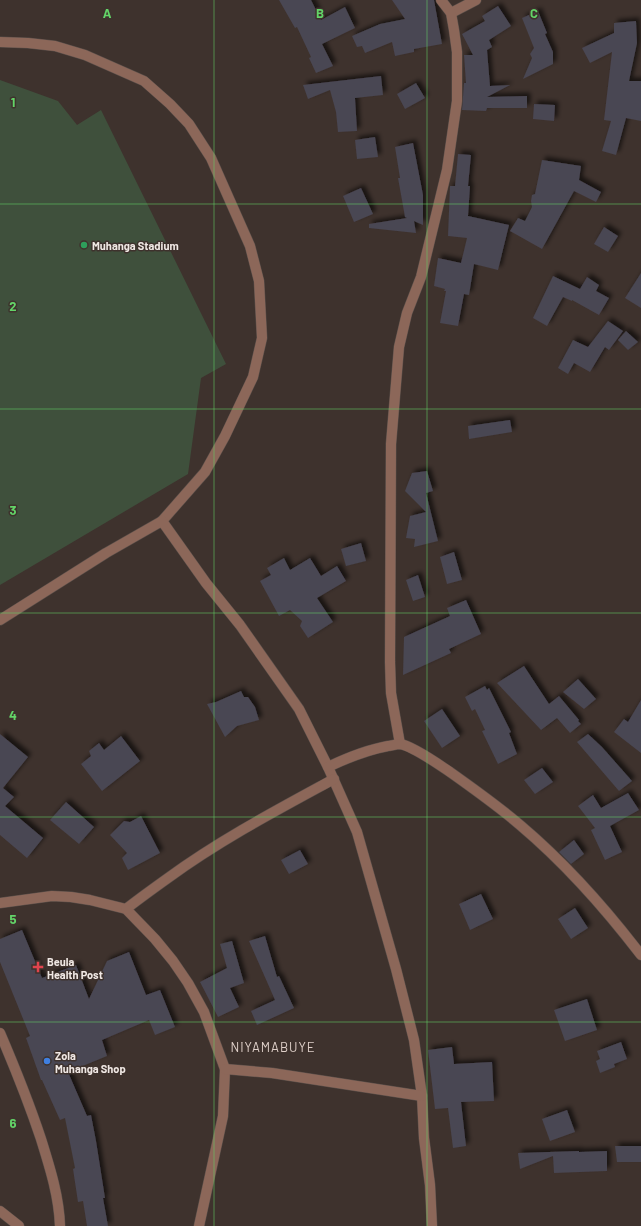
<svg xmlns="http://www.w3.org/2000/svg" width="641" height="1226" font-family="Barlow,sans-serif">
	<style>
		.green { fill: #3f503c }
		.building { fill: #494652; filter: url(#shadow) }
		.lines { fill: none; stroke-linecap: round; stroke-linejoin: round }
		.street-casing { stroke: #5a4f4a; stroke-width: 11 }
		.street { stroke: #8c6759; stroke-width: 10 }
		.grid { fill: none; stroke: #63d468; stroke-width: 1; stroke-opacity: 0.55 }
		.leisure-dot { fill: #2e9e5b; stroke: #3e322d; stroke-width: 1.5 }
		.health-dot { fill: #e0444e; stroke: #3e322d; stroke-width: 1.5 }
		.shop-dot { fill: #3f7fe0; stroke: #3e322d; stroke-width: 1.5 }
		.labels { text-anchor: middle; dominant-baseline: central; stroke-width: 3; stroke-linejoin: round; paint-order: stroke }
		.poi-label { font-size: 11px; font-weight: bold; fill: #f0e8e4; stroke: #3e322d; text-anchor: start }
		.quarter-label { font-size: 13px; letter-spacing: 1px; fill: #dfd0c9; stroke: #3e322d }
		.grid-label { font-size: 13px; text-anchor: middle; font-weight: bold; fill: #63d468; stroke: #3e322d; stroke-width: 3; stroke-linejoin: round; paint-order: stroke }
	</style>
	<defs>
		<filter id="shadow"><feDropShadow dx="3.5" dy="-3.5" stdDeviation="2" flood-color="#0009"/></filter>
	</defs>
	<rect width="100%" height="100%" fill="#3e322d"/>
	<polygon class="green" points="0,80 58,101 77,125 101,110 226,364 201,378 188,474 0,585"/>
	<g class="building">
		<polygon points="279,0 311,0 321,20 345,7 355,28 322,44 333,66 316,73 309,58 311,57 297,27 295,28"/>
		<polygon points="392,0 434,0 442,44 414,49 414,52 395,56 392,42 365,53 362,46 357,47 352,36 380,24 405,19"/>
		<polygon points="498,6 511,26 489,40 492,47 487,50 490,86 510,85 487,97 527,96 527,108 487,108 486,111 462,110 464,83 466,83 464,55 473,55 462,34 485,21 482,16"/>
		<polygon points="538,11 547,33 545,34 553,52 553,64 523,79 532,58 530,54 534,48 522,18"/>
		<polygon points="636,21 637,43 629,81 641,81 641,121 626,118 616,155 602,151 611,121 604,120 612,52 590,63 582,48 614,33 614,23"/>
		<polygon points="381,76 383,95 355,98 357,131 338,132 336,112 330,90 308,99 303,85"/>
		<polygon points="416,83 425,98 405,109 397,94"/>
		<polygon points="534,104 555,105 554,121 533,119"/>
		<polygon points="375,137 378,157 357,159 355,140"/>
		<polygon points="413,143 423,195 423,225 414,221 416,233 369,228 369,224 407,218 405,217 398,178 400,178 395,147"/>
		<polygon points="458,154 471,155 468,186 470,186 468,216 509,225 498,270 474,264 469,295 464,294 458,326 440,323 446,291 444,291 445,289 434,286 438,258 461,263 467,238 448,236 450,186 455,186"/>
		<polygon points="542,160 581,166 579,180 601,192 596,202 574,191 542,249 510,231 518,218 525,221 532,207 531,201 532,195 535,194"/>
		<polygon points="361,188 373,214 354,222 343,196"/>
		<polygon points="604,227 618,236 608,252 594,244"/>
		<polygon points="641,273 641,308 625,298"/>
		<polygon points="553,276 580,289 587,277 599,285 596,291 609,298 599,315 572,300 572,301 563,297 547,326 533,318"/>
		<polygon points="608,321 623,331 609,350 605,347 590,372 574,363 568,374 558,368 573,340 588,347"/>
		<polygon points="626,331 638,342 628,350 618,340"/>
		<polygon points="510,420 512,432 469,439 468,426"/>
		<polygon points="427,471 433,491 426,493 438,541 414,547 415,539 406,538 410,516 426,512 405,491 412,473"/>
		<polygon points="361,543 366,561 346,566 341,549"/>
		<polygon points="454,552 462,580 447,584 440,557"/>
		<polygon points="284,558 290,570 310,558 321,576 337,566 346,581 317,598 333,622 308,638 300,626 302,621 290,610 279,616 260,581 271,575 267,568"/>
		<polygon points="418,575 425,597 413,601 406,580"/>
		<polygon points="466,600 481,634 449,649 451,653 403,675 404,637 450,616 447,608"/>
		<polygon points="524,666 549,704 559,696 579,720 578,721 581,724 570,733 557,718 541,730 497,683"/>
		<polygon points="578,679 596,699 584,709 563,692"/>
		<polygon points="485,686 487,690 489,688 511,732 509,733 517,754 498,764 482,731 485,730 475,709 472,711 465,697"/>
		<polygon points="241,691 244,697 248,697 255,707 259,720 237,726 225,737 207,704 216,702"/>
		<polygon points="641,700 641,753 614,732 624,719 628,722"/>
		<polygon points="442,709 460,736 442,748 424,721"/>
		<polygon points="0,734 28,757 3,788 14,797 5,806 43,838 27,858 0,835"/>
		<polygon points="588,734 602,747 632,781 619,791 577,742"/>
		<polygon points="121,736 140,761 102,791 81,764 91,756 89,751 99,743 104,750"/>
		<polygon points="542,768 553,782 535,794 524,780"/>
		<polygon points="628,793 639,810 610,826 622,852 605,860 591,830 595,828 578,806 593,795 601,808"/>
		<polygon points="66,802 94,827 79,844 50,820"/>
		<polygon points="141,816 160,853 128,870 122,858 127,853 110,835 124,821 130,822"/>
		<polygon points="574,840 584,854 571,864 559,852"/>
		<polygon points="300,850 308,864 289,874 281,860"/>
		<polygon points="481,894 493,919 470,930 459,904"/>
		<polygon points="575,908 588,928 571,939 558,919"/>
		<polygon points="22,930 42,978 76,965 89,999 107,961 129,952 146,995 160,990 175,1027 155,1035 149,1020 102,1040 107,1056 68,1072 87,1116 91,1115 96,1141 105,1198 103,1198 108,1226 87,1226 83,1201 78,1202 73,1169 75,1168 65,1118 60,1120 42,1080 41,1080 26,1038 30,1036 0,962 0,939"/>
		<polygon points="265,936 277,977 279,976 294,1008 257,1025 251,1011 275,1000 249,941"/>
		<polygon points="232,941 244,983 230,988 239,1007 218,1017 200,982 227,968 220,944"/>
		<polygon points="587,999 597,1030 565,1041 554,1010"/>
		<polygon points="621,1042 627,1059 614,1064 615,1067 600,1073 596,1061 600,1059 597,1051"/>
		<polygon points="452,1047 454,1064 492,1062 494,1101 461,1102 466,1146 453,1148 448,1108 435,1109 428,1050"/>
		<polygon points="567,1110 575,1132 550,1141 542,1119"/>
		<polygon points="615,1146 641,1146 641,1162 617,1162"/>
		<polygon points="579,1151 579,1152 607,1151 607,1171 554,1173 553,1156 520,1169 518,1153"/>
	</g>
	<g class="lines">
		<defs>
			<g id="street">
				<polyline points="451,13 476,0"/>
				<polyline points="0,42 28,43 55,46 85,55 144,81 170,104 189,124 211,158 250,246 259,281 262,338 253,377 225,436 205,472 162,521"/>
				<polyline points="0,620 106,553 162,521 206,583 240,625 299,709 328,767 357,832 396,969 414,1040 422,1096 424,1138 430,1185 432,1226"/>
				<polyline points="400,744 391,693 390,662 391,444 399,347 407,313 421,277 447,170 457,101 457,52 454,30 451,13 441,0"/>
				<path d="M328 767C349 757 366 750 388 746 391 746 396 744 400 744 413 746 438 764 450 772 474 789 498 806 520 825 565 863 605 908 641 955"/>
				<polyline points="0,903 52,896 71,897 90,900 126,909 155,939 173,961 188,983 204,1012 225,1069 223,1116 199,1226"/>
				<path d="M126 909C140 898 154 888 168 878 220 840 277 810 334 779"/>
				<path d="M0 1033C15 1068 29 1103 41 1139 50 1168 59 1196 60 1226"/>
				<polyline points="225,1069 272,1073 422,1096"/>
				<polyline points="0,1211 19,1226"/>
			</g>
		</defs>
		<use href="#street" class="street-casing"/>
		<use href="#street" class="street"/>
	</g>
	<path class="grid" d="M214 0V1226M427 0V1226M0 204H641M0 409H641M0 613H641M0 817H641M0 1022H641"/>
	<circle class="leisure-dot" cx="84" cy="245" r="4"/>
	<path class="health-dot" d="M36 961h4v4h4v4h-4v4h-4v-4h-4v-4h4z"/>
	<circle class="shop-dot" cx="47" cy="1061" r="4"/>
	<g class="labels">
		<g class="poi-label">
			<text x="92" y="245">Muhanga Stadium</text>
			<text x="47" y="961">Beula<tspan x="47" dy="13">Health Post</tspan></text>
			<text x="55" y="1055">Zola<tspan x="55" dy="13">Muhanga Shop</tspan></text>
		</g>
		<g class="quarter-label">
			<text x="273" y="1047">NIYAMABUYE</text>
		</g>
	</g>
	<g class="grid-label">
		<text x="107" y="18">A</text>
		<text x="320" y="18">B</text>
		<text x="534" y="18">C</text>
		<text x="13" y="107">1</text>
		<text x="13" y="311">2</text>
		<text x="13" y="515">3</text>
		<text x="13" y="720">4</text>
		<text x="13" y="924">5</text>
		<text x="13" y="1128">6</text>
	</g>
</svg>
